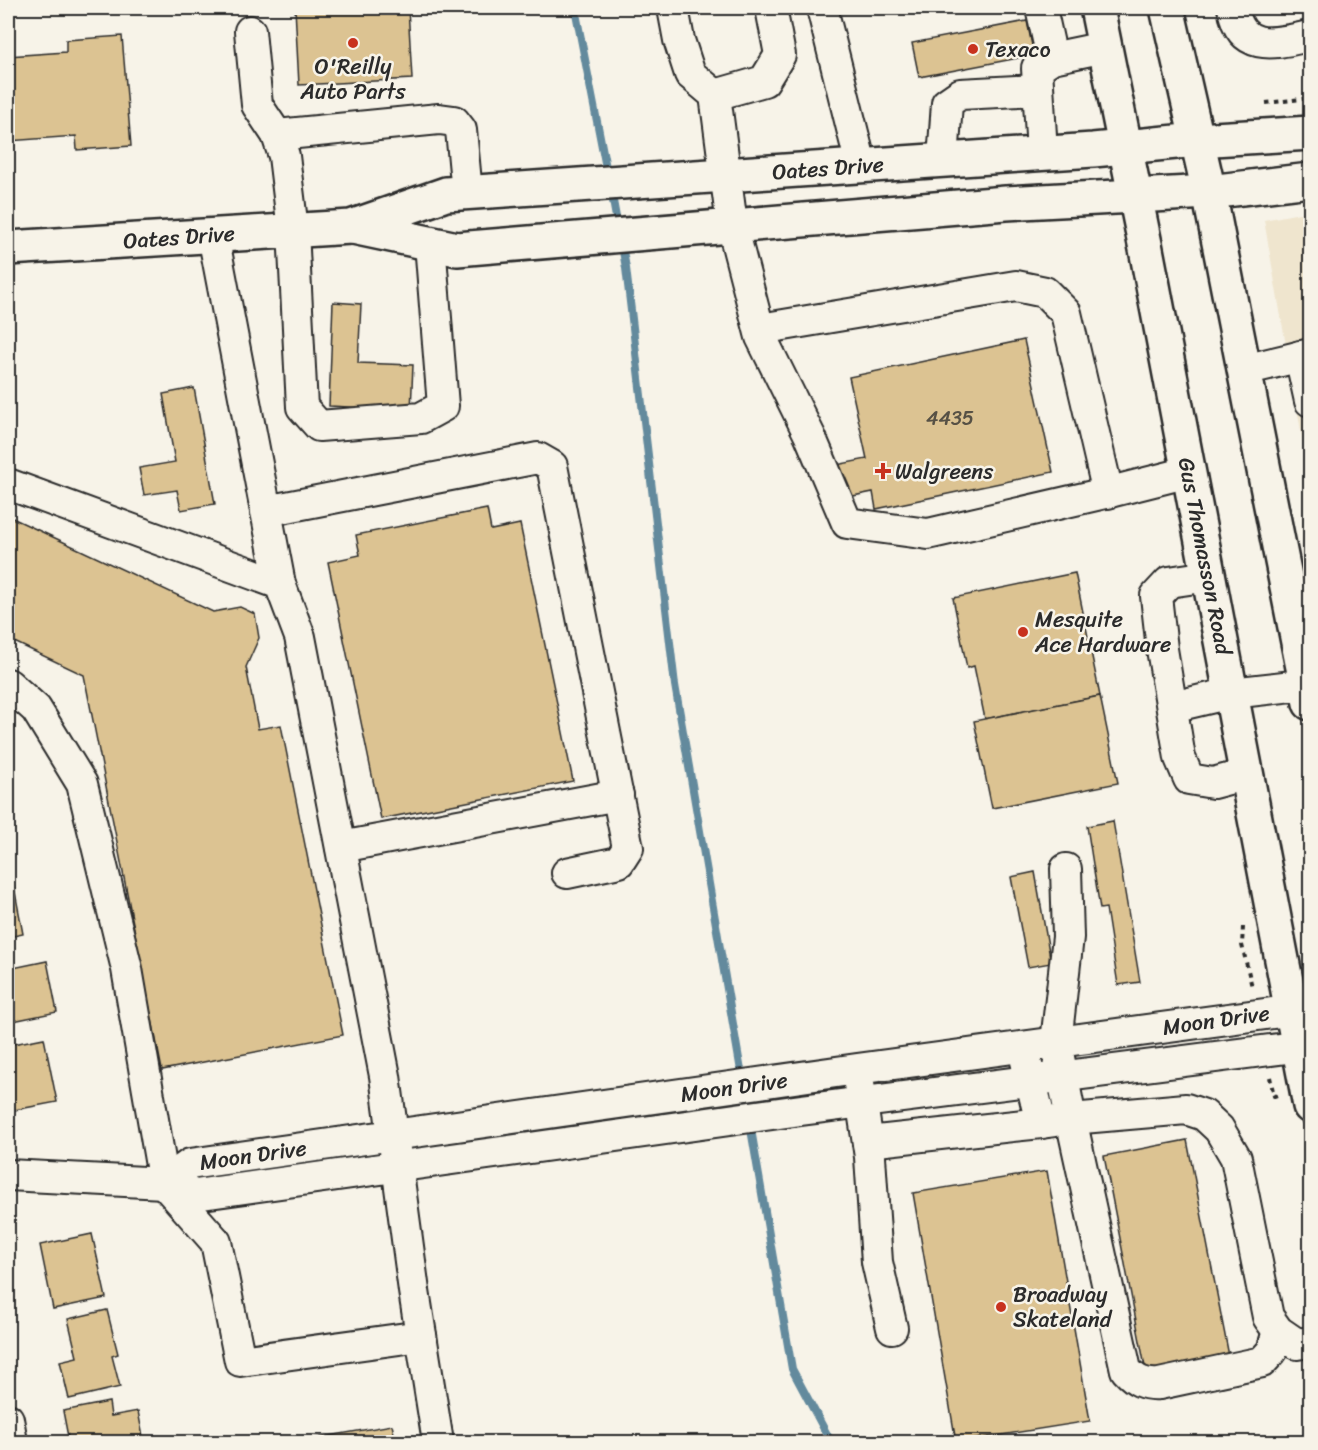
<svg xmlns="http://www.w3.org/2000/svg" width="1318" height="1450" font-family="Sriracha,sans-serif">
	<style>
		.built { fill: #efe5ce }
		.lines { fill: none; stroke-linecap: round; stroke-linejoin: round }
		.stream { stroke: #638a9d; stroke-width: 8 }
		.building { fill: #dcc392; stroke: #2b2b2b; stroke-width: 1.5 }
		.minor-casing { stroke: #2b2b2b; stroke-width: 34 }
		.major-casing { stroke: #2b2b2b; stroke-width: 38 }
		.path { stroke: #2b2b2b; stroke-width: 4; stroke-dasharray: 4.5 4.5; stroke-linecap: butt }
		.minor { stroke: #f7f3e8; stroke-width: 30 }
		.major { stroke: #f7f3e8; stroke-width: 33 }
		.poi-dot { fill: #c8321e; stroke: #f7f3e8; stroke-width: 2 }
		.labels { text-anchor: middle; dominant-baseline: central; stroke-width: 5; stroke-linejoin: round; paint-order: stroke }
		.number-label { font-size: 20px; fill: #575145 }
		.poi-label { font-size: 22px; fill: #2b2b2b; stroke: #f7f3e8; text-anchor: start }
		.street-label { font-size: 22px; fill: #2b2b2b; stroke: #f7f3e8 }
	</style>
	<rect width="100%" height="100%" fill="#f7f3e8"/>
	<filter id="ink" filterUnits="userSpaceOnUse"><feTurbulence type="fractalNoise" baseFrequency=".0167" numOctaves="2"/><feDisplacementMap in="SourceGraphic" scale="12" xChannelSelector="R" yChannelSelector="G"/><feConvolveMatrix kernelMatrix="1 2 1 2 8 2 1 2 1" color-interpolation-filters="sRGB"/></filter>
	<g filter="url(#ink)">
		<polygon class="built" points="1310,211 1310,482 1264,220"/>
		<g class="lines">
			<g class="stream">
				<polyline points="575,8 608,178"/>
				<polyline points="611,190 618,228"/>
				<polyline points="621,240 626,268 675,685 792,1369 831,1442"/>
			</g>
		</g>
		<g class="building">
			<polygon points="295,8 408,8 412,79 299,85"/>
			<polygon points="1242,8 1283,8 1244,15"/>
			<polygon points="1027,21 1034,55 919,77 912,43"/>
			<polygon points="122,36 131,146 77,150 76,136 8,141 8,56 66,52 66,40"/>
			<polygon points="333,302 361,304 358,363 413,365 411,410 329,406"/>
			<polygon points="1024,340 1053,472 876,509 873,492 843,498 836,465 867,459 849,377"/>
			<polygon points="194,388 215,504 181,510 177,490 144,495 139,468 175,462 163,394"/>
			<polygon points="487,509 491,530 520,524 573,781 381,819 328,562 360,555 356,535"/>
			<polygon points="8,516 213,612 240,607 255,614 259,638 246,667 258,729 281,725 343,1035 162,1070 84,675 8,639"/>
			<polygon points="1075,573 1100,696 985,719 974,666 967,668 953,598"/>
			<polygon points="1100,696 1118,783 992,808 974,721"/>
			<polygon points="1113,821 1140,982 1118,985 1106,908 1100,909 1087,826"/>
			<polygon points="8,871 11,871 23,934 8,937"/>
			<polygon points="1035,872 1051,963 1028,967 1011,877"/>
			<polygon points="47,961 57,1012 8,1022 8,969"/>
			<polygon points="44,1038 57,1102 14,1110 8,1075 8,1045"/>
			<polygon points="1187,1140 1229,1356 1146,1372 1104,1156"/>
			<polygon points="1047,1171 1090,1421 956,1442 913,1193"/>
			<polygon points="92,1234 106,1298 53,1309 40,1245"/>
			<polygon points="107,1310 118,1354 112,1356 120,1387 69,1399 60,1361 77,1357 68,1319"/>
			<polygon points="109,1402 111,1416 138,1411 144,1442 69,1442 63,1411"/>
			<polygon points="392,1425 396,1442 294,1442"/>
		</g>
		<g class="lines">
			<defs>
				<g id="minor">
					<polyline points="673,8 679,40 690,74 715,95 732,225 761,337 810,436 847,523 928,534 1114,491 1189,472"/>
					<polyline points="822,8 861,165"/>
					<polyline points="1041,8 1052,58"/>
					<path d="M1233 8C1241 54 1276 43 1310 36"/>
					<polyline points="250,31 257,105 277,135 284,156 293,230 302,407 319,426 421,418 443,406 430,243"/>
					<polyline points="715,95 764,81 780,55 771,8"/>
					<polyline points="277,135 439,119 454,121 461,130 467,193"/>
					<polyline points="1042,153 1037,68 1052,58 1105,47"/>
					<polyline points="943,160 947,103 960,94 1037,90"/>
					<polyline points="213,235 280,584"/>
					<polyline points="760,329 1016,286 1045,292 1066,313 1108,493"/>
					<polyline points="1300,356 1310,401"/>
					<polyline points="1244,370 1310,354"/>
					<polyline points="8,484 280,584 300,637 385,1076 414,1291 438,1442"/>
					<polyline points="266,511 538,458 552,466 628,848 619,862 567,873"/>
					<polyline points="1209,576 1169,582 1156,596 1162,649 1180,758 1189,779 1213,783 1247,774"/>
					<polyline points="8,684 36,709 82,784 127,969 164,1183 216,1242 240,1361 421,1336"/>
					<polyline points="1172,707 1231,693 1310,684"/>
					<polyline points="341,847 618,795"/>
					<polyline points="1066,869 1068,937 1056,1042 1071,1119 1186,1109 1204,1115 1219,1129 1236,1158 1268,1317 1278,1331 1297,1344 1310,1342"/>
					<polyline points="859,1084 870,1157 877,1262 892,1328"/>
					<path d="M1041 1123 1071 1119 1126 1370C1136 1381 1144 1385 1159 1384L1262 1362 1272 1351 1278 1331"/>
					<polyline points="868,1142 1041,1123 1026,1061"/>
					<polyline points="8,1175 164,1183 195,1195 801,1110 1310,1045"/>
					<polyline points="164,1183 190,1164 857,1069 1310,1008"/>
					<polyline points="8,1419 12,1442"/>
				</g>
				<g id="major">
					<polyline points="1097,8 1146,249 1310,1106"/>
					<polyline points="1167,8 1209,192 1310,703"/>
					<polyline points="353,227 457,249 1006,203 1209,192 1310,180"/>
					<polyline points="8,248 351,227 446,194 1093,150 1197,140 1310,133"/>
				</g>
			</defs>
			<use href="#minor" class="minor-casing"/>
			<use href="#major" class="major-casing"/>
			<g class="path">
				<polyline points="1266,103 1310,98"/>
				<polyline points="1243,927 1242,945 1252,987"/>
				<polyline points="1270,1077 1274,1096 1277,1095"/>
			</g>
			<use href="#minor" class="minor"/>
			<use href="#major" class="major"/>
		</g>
	</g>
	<g class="poi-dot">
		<circle cx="353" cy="43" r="6"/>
		<circle cx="973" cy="49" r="6"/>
		<path d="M880 462h6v6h6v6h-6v6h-6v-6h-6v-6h6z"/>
		<circle cx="1023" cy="632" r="6"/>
		<circle cx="1001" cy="1307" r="6"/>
	</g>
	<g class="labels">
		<g class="number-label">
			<text x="950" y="418">4435</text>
		</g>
		<g class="poi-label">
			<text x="985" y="49">Texaco</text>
			<text x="353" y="66" text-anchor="middle">O'Reilly<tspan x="353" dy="25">Auto Parts</tspan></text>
			<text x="895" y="471">Walgreens</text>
			<text x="1035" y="619">Mesquite<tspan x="1035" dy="25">Ace Hardware</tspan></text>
			<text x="1013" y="1294">Broadway<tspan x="1013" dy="25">Skateland</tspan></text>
		</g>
		<g class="street-label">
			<text transform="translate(828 168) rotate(-4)">Oates Drive</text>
			<text transform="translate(179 237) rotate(-4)">Oates Drive</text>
			<text transform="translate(1205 556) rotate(79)">Gus Thomasson Road</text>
			<text transform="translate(1216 1020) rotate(-8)">Moon Drive</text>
			<text transform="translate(734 1087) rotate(-8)">Moon Drive</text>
			<text transform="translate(253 1155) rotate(-8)">Moon Drive</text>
		</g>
	</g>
	<rect width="1318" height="1450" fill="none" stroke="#f7f3e8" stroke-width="30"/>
	<rect x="15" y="15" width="1288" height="1420" fill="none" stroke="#2b2b2b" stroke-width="2" filter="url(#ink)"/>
</svg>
